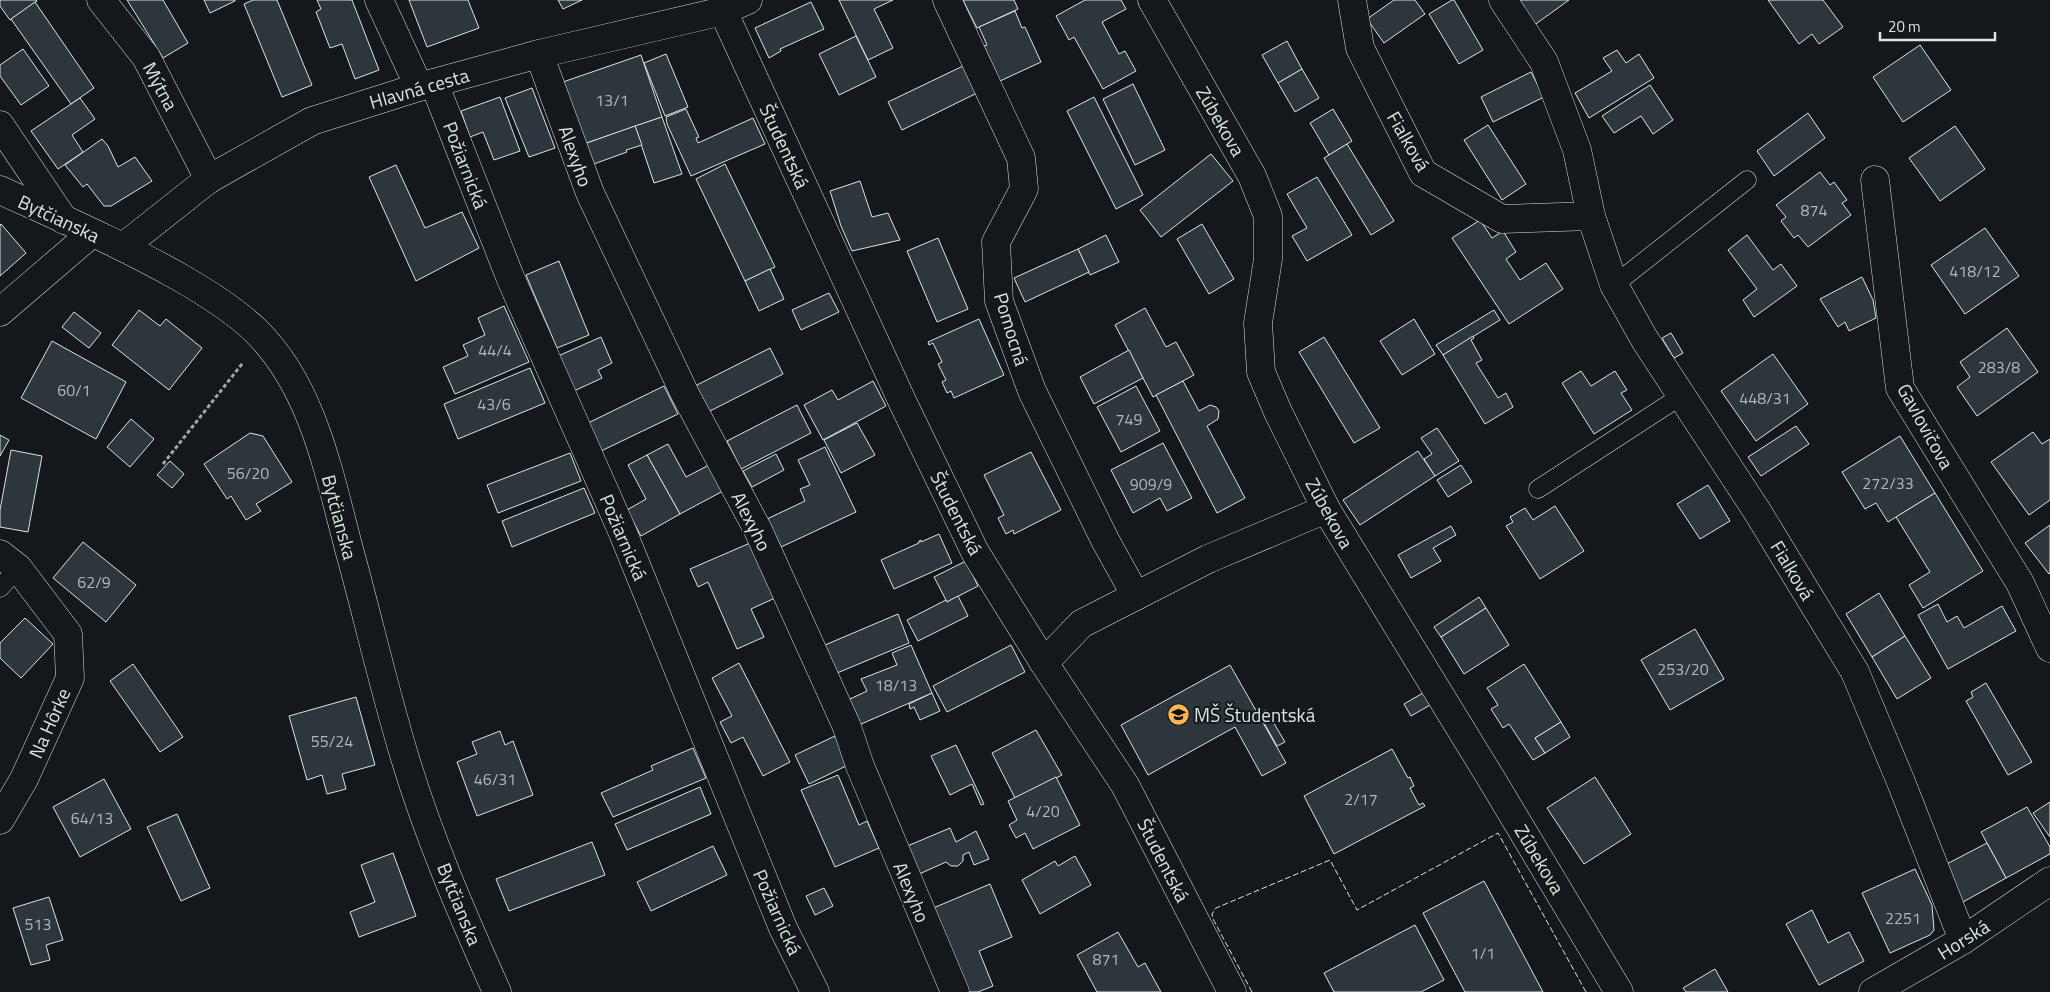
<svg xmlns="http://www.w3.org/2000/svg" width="2050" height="992" font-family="'Titillium Web',sans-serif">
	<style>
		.building { fill: #2c363c; stroke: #d8e6dc }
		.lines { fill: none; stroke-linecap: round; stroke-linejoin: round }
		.service-casing { stroke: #d8e6dc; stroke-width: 19 }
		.minor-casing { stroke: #d8e6dc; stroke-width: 29 }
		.secondary-casing { stroke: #d8e6dc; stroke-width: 29 }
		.path { stroke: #9da8a2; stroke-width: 3; stroke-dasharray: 4 2.5; stroke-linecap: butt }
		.service { stroke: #14181c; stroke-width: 18 }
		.minor { stroke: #14181c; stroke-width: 28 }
		.secondary { stroke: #14181c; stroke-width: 28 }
		.fence { stroke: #d8e6dc; stroke-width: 1; stroke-dasharray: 6 2.5; stroke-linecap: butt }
		.labels { text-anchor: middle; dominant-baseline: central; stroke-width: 4; stroke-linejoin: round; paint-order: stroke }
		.number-label { font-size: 16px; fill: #adbab4 }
		.street-label { font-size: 19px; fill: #d8e6dc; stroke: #14181c }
		.poi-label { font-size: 19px; fill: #d8e6dc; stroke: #14181c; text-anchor: start }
	</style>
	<rect width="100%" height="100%" fill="#14181c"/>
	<g class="building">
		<polygon points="0,0 36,0 37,1 10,20 0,6"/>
		<polygon points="127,0 163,0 188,43 163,58"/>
		<polygon points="204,0 235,0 235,1 210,13"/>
		<polygon points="253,0 277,0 312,85 282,97 244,4"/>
		<polygon points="317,0 352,0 379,70 355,79 342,44 330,48 316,12 321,9"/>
		<polygon points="409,0 468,0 479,28 427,47"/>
		<polygon points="558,0 582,0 563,9"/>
		<polygon points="839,0 893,0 874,9 893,48 868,60"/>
		<polygon points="963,0 1014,0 1018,9 977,28"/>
		<polygon points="1085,0 1121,0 1126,9 1102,22 1119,54 1125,51 1136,71 1103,89 1074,37 1069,40 1056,16"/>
		<polygon points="1394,0 1415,0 1425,14 1384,43 1367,19"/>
		<polygon points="1452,0 1454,0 1483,50 1459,64 1429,14"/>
		<polygon points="1515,0 1569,0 1533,26"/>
		<polygon points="1768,0 1823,0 1843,27 1819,44 1812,34 1799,44"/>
		<polygon points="35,2 94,88 71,104 11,19"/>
		<polygon points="811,2 824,29 780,49 781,51 769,58 755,28"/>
		<polygon points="1015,11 1022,28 1025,27 1041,62 1000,81 984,46 987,45 979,27"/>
		<polygon points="856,36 876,77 839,95 819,54"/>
		<polygon points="1287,41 1302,69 1278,83 1262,55"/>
		<polygon points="1920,45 1951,90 1903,122 1873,77"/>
		<polygon points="23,49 49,86 21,105 0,76 0,65"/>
		<polygon points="1617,50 1626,63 1639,54 1654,78 1589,118 1575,93 1612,71 1603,58"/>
		<polygon points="666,54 688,107 665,116 644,63"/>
		<polygon points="641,55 662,117 584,144 563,82"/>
		<polygon points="963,66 977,93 902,130 888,102"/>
		<polygon points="1302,69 1319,98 1295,112 1278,83"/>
		<polygon points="1531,72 1544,97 1493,122 1481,97"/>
		<polygon points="1133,84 1165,150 1135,165 1103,99"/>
		<polygon points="1650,85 1673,120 1653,134 1641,116 1614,133 1602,116"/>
		<polygon points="532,88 555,148 529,157 505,98"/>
		<polygon points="500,97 520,151 494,160 483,132 470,137 461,111"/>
		<polygon points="1094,97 1143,195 1116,209 1067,111"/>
		<polygon points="80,98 95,119 72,135 83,152 58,169 31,131"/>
		<polygon points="686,109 699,137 696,138 698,143 753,118 765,144 691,176 667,124 666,117"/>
		<polygon points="1333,109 1352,141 1329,155 1310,123"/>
		<polygon points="1808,113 1825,138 1774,176 1757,151"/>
		<polygon points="662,117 682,174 654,183 635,126"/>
		<polygon points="1488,125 1526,184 1502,200 1464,140"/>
		<polygon points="635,126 642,145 626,150 627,152 591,165 584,144"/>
		<polygon points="1955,126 1985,169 1940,201 1909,158"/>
		<polygon points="102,139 108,146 118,167 135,157 152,181 111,206 104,206 87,184 83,187 65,165"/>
		<polygon points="1347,144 1394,221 1371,235 1324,158"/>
		<polygon points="1211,154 1233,181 1161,237 1140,210"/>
		<polygon points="725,164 775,267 745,281 696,179"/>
		<polygon points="396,165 425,228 462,212 479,248 416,281 369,177"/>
		<polygon points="1820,172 1830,185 1834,182 1847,200 1842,203 1851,215 1808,247 1798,235 1794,238 1781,221 1786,217 1776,205"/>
		<polygon points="1317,177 1352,235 1307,261 1292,236 1307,228 1287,194"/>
		<polygon points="860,181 872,217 888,213 900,240 852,251 841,226 830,191"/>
		<polygon points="1480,220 1492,238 1503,231 1516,252 1506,259 1520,280 1546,263 1563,289 1509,324 1452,238"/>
		<polygon points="1,224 26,253 0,276 0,225"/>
		<polygon points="1202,224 1234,279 1209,294 1177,239"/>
		<polygon points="1985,228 2019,276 1965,314 1931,265"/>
		<polygon points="1106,235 1119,262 1090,275 1078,249"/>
		<polygon points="1747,235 1773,270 1781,264 1797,286 1754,317 1743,300 1757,289 1728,250"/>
		<polygon points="938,238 968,309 937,322 907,251"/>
		<polygon points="1078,249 1089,272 1025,302 1014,278"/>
		<polygon points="559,261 589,335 557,348 526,275"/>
		<polygon points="770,269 784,299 759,311 745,281"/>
		<polygon points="1862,277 1873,300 1876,318 1849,331 1845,322 1838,327 1820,299"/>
		<polygon points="829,293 839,312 801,330 792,310"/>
		<polygon points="504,306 529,362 455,394 443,367 468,356 463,345 485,335 478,318"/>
		<polygon points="1145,308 1166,347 1176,342 1194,375 1153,397 1115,325"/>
		<polygon points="139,310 160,326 166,319 202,348 169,390 112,345"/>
		<polygon points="1494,310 1500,320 1443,355 1436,345"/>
		<polygon points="74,312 101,333 89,348 62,327"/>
		<polygon points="979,319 1004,375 954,398 951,391 947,393 942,382 946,380 938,364 942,362 933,343 929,345 928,342"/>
		<polygon points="1414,319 1435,354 1402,375 1380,341"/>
		<polygon points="2007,328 2038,372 1977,416 1957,387 1970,377 1960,362"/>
		<polygon points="1671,333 1683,353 1674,358 1662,338"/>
		<polygon points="1473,336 1474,338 1471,340 1482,360 1476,363 1498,398 1506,393 1513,407 1485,424 1443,355"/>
		<polygon points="601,337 612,363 598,370 602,378 574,391 558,356"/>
		<polygon points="1324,337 1380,428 1354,443 1299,352"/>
		<polygon points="52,341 126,382 96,439 21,398"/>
		<polygon points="770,348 783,374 708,412 695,386"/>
		<polygon points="1129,350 1143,378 1094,404 1080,377"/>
		<polygon points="1773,354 1808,404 1756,441 1721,391"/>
		<polygon points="530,368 545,403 458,439 444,404"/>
		<polygon points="1581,371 1591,386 1615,371 1627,390 1621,393 1632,410 1594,434 1562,383"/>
		<polygon points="873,381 886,406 823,440 804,405 832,390 838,400"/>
		<polygon points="1183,381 1199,411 1210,405 1216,407 1219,411 1218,419 1207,426 1245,498 1217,513 1156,395"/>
		<polygon points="664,386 678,414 599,452 586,424"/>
		<polygon points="1136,386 1160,431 1121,452 1097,407"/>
		<polygon points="797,405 811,433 741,469 727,441"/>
		<polygon points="131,419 154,439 130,467 107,447"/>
		<polygon points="857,423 875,455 841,473 824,440"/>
		<polygon points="1796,426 1809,444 1761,476 1748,457"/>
		<polygon points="1437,428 1459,461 1435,476 1424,459 1432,454 1421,438"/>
		<polygon points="2033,432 2042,444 2050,439 2050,500 2029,515 1991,462"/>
		<polygon points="250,433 263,436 292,482 256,504 261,511 246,520 231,496 227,499 204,464"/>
		<polygon points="0,435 9,440 0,456"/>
		<polygon points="1900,436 1935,493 1888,522 1876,503 1865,509 1842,472"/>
		<polygon points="1163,443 1192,498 1167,511 1160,498 1133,513 1111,470"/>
		<polygon points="668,444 686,477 709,465 723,491 680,514 647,455"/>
		<polygon points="825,447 856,512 781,547 767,519 805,501 800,489 810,485 798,460"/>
		<polygon points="11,450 42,456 28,532 0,527 0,510"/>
		<polygon points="1418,451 1435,476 1360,525 1343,500"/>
		<polygon points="1031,452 1061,510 1014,534 1013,530 1006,534 998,518 1004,515 984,475"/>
		<polygon points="570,453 581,481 498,513 487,485"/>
		<polygon points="776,454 784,470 752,487 743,471"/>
		<polygon points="647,455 680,514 641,536 627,510 646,499 628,465"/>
		<polygon points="170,461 184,474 172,488 157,475"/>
		<polygon points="1461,465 1472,482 1448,497 1437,480"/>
		<polygon points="1708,485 1730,521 1700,539 1677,504"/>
		<polygon points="584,488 595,513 512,547 502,521"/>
		<polygon points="1935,493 1983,571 1923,608 1909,585 1930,572 1896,517"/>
		<polygon points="1555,506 1584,551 1540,579 1506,526 1513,522 1510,517 1525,508 1533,520"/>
		<polygon points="2050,525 2050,573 2049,574 2025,543"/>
		<polygon points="1451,526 1456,535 1433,548 1441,561 1411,578 1398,555"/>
		<polygon points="939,534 952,563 894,589 881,560 919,543 919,541 921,540 921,542"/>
		<polygon points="83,542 136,585 106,622 53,578"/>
		<polygon points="750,543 775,598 751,609 764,637 737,649 708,582 698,587 690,569"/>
		<polygon points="966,561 978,586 947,602 934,577"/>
		<polygon points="1879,593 1905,636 1872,657 1846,614"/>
		<polygon points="958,596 968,616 918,641 907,620 946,600 947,602"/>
		<polygon points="1479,597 1486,608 1441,637 1434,627"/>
		<polygon points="1938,604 1947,622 1957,616 1964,628 2002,606 2016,631 1948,669 1918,615"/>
		<polygon points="1486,608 1509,645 1464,674 1441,637"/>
		<polygon points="898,614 909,643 837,673 825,645"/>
		<polygon points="25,618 53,644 21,678 0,658 0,643"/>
		<polygon points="1695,629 1724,679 1670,710 1641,660"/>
		<polygon points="1905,636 1931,678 1897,699 1872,657"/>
		<polygon points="911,645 932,693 859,725 848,700 867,691 861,679 897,665 892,653"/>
		<polygon points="1011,645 1025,672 947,712 933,686"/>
		<polygon points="739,663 790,762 763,776 743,737 731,743 720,722 732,716 712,678"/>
		<polygon points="133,664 183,737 160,752 110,681"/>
		<polygon points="1524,664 1561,722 1535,738 1545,753 1533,760 1509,724 1503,728 1491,709 1498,705 1487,688"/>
		<polygon points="1230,665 1286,763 1262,776 1235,727 1148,775 1121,725"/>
		<polygon points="1986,683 2032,762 2008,775 1966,701 1973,697 1971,692"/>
		<polygon points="932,693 940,711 920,720 914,707 910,709 909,704"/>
		<polygon points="1423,693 1430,705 1411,716 1404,704"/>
		<polygon points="356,697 375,765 342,774 346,789 327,794 322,775 307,780 289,716"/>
		<polygon points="1266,710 1285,742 1277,746 1259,714"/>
		<polygon points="1561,722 1570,737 1545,753 1535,738"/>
		<polygon points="1036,730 1062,775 1015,798 992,753"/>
		<polygon points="500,731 505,745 513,741 533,795 477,816 457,762 477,754 472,742"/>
		<polygon points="835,736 848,765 809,784 795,755"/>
		<polygon points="956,745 984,804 981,805 972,784 950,795 931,756"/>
		<polygon points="693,748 706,778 613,817 601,793 653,770 651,766"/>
		<polygon points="1392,749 1408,778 1410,777 1414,786 1410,788 1419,805 1423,803 1425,806 1334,854 1304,796"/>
		<polygon points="838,775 859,825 867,821 879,848 835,867 801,790"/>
		<polygon points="1056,777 1080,825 1033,849 1025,833 1016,838 1009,825 1017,820 1008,801"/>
		<polygon points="1595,777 1631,834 1584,864 1547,808"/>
		<polygon points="104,779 131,829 80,857 53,807"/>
		<polygon points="700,787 711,814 627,850 615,824"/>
		<polygon points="2050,802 2050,837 2033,813"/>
		<polygon points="2027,807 2050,847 2050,854 2006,878 1981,832"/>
		<polygon points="177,814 210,888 181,901 147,827"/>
		<polygon points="950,828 956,842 976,831 989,859 974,865 969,852 963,855 963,861 958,866 951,866 946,862 917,875 905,847"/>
		<polygon points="592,842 605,875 509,911 496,879"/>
		<polygon points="1987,843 2006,878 1963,902 1943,866"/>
		<polygon points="713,846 727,875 651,911 637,882"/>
		<polygon points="393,853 416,916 359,937 350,912 375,902 361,865"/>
		<polygon points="1075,856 1091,885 1040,914 1022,880 1055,861 1058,866"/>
		<polygon points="1915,869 1932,905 1934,930 1930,935 1890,953 1862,893"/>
		<polygon points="1484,881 1543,992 1465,992 1423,913"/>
		<polygon points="990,884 1012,937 979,951 993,986 978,992 966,992 931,909"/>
		<polygon points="824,888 833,906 815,915 806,896"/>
		<polygon points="49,897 63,940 46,945 50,960 31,965 13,908"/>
		<polygon points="1812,910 1828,943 1849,932 1864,961 1819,985 1786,924"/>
		<polygon points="1415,925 1444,980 1421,992 1334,992 1324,973"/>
		<polygon points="1118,932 1138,967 1145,963 1161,992 1097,992 1077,955"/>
		<polygon points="1715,969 1728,992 1686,992 1683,988"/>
	</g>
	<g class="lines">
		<defs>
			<g id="service">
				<polyline points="1614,285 1747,180"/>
				<polyline points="1538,489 1681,396"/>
				<polyline points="0,588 18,568"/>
			</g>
			<g id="minor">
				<polyline points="101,0 146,57 209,179"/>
				<polyline points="379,0 419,87"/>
				<polyline points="947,0 1021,158 1024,189 996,242 999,301 1032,391 1105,540 1136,596"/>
				<polyline points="1152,0 1252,176 1268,216 1268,259 1258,323 1261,372 1278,412 1326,509 1492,780 1619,992"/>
				<polyline points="1352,0 1360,48 1423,173 1502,219 1591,216 1614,285 1645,340 1757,511 1855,672 1901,782 1963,940"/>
				<polyline points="1503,0 1544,62 1577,150 1591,216"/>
				<polyline points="723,11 903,403 975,552 1044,663 1125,785 1232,992"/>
				<polyline points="539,54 590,193 685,394 758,530 847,727 860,766 955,992"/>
				<polyline points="434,83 510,277 623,533 783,928 815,992"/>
				<polyline points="0,125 64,220"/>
				<polyline points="1875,180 1900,388 2020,583 2050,648"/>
				<polyline points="123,247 209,179 312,121 419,87 539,54 723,11 748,0"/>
				<polyline points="0,312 92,233"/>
				<polyline points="0,554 18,568 68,634 70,678 24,779 0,820"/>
				<polyline points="1044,663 1081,624 1208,559 1326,509"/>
				<polyline points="1873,992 1963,940 2050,881"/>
			</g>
			<path id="secondary" d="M0 190C61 218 123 245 181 278 207 293 233 309 255 330 313 386 329 474 349 549 368 618 384 689 405 758 429 838 463 916 497 992"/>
		</defs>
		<use href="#service" class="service-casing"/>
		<use href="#minor" class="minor-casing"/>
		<use href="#secondary" class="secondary-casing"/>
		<polyline class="path" points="163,464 242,364"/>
		<use href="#service" class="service"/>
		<use href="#minor" class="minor"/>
		<use href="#secondary" class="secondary"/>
		<polyline class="fence" points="1252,992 1213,919 1212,914 1216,908 1330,860 1357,910 1498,833 1586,992"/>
	</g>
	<defs>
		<symbol id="school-disc" viewBox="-11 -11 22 22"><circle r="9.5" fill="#ffb74d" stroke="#14181c"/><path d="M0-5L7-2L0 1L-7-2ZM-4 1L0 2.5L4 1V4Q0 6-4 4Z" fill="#111"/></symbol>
	</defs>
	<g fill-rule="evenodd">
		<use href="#school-disc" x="1166" y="702" width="25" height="25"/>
	</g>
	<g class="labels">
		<g class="number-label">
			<text x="612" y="100">13/1</text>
			<text x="1814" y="210">874</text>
			<text x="1975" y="271">418/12</text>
			<text x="495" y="350">44/4</text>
			<text x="1999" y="367">283/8</text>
			<text x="74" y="390">60/1</text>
			<text x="1765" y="398">448/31</text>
			<text x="494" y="404">43/6</text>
			<text x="1129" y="419">749</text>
			<text x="248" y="473">56/20</text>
			<text x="1888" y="483">272/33</text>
			<text x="1151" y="484">909/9</text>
			<text x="94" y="582">62/9</text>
			<text x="1683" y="669">253/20</text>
			<text x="896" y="685">18/13</text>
			<text x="332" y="741">55/24</text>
			<text x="495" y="779">46/31</text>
			<text x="1361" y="799">2/17</text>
			<text x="1043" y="811">4/20</text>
			<text x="92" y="818">64/13</text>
			<text x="1903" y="918">2251</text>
			<text x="38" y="924">513</text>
			<text x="1483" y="953">1/1</text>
			<text x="1106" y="959">871</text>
		</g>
		<g class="street-label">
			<text transform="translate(161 86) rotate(62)">Mýtna</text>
			<text transform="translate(419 88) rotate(-16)">Hlavná cesta</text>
			<text transform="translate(1221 121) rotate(60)">Zúbekova</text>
			<text transform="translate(1409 141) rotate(60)">Fialková</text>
			<text transform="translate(785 146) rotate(65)">Študentská</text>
			<text transform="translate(576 156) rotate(70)">Alexyho</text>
			<text transform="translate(466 165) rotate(69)">Požiarnická</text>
			<text transform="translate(59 218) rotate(25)">Bytčianska</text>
			<text transform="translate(1012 329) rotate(73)">Pomocná</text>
			<text transform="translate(1926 426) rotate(61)">Gavlovičova</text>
			<text transform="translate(957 513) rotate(63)">Študentská</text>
			<text transform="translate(1330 513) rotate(61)">Zúbekova</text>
			<text transform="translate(340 517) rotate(75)">Bytčianska</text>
			<text transform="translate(752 521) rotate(63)">Alexyho</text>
			<text transform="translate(624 537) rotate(67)">Požiarnická</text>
			<text transform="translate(1793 570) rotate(59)">Fialková</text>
			<text transform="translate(49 723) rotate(-66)">Na Hôrke</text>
			<text transform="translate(1540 859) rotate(59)">Zúbekova</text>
			<text transform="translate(1164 860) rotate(63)">Študentská</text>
			<text transform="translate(912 892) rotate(67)">Alexyho</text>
			<text transform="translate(460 904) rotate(68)">Bytčianska</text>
			<text transform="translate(778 912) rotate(66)">Požiarnická</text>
			<text transform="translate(1963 939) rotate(-32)">Horská</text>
		</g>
		<g class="poi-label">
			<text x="1194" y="714">MŠ Študentská</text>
		</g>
	</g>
	<path d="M1880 32v8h115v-8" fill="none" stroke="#d8e6dc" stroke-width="2.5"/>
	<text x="1888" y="32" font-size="15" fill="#d8e6dc" stroke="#14181c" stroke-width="4" paint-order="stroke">20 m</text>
</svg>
